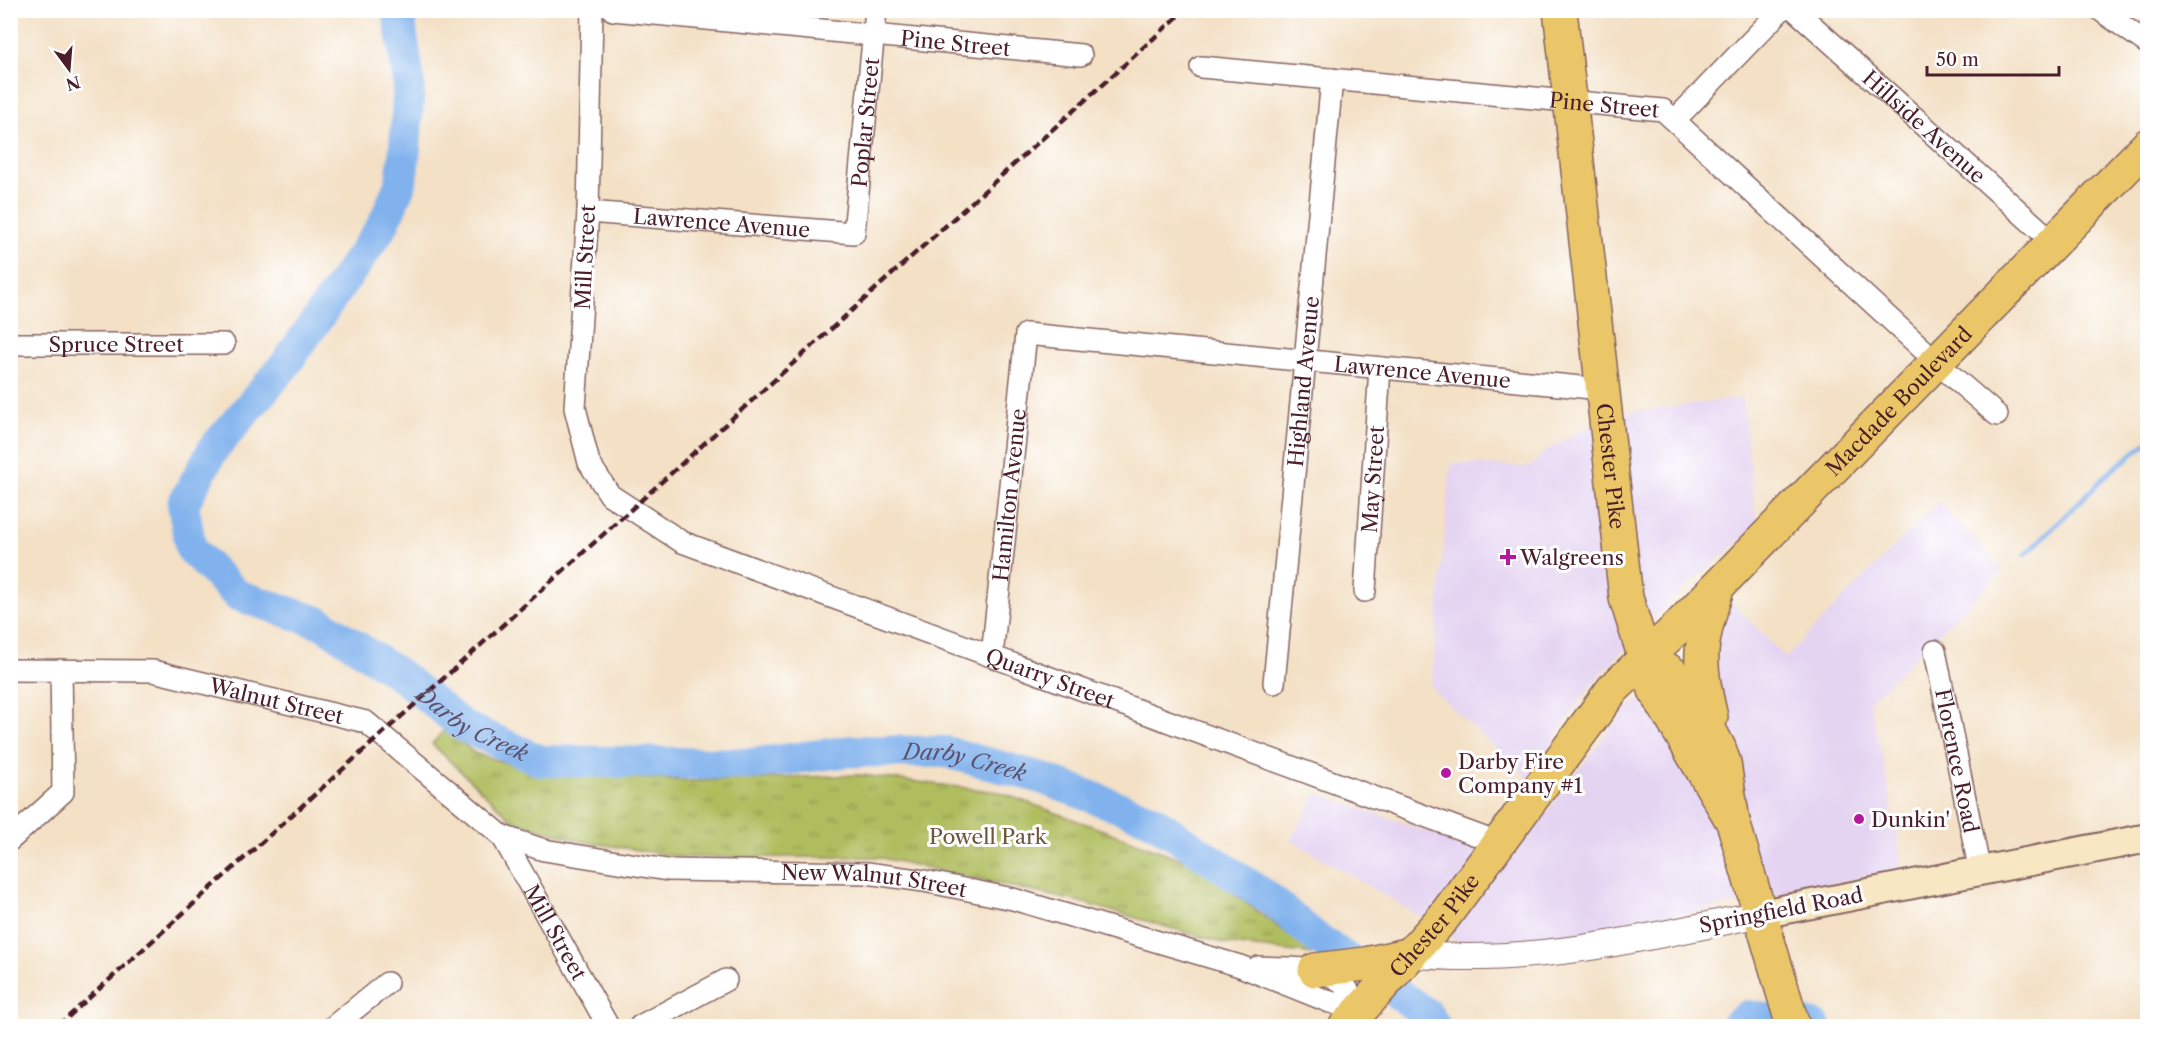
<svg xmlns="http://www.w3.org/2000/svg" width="2158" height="1037" font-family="'Libre Caslon Text',serif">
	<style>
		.built { fill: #e4d3f1 }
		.park { fill: url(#park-tufts); stroke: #7d6e45; stroke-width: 1.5 }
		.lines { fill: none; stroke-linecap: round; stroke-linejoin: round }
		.stream { stroke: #81b2ed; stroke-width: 5 }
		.river { stroke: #81b2ed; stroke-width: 32 }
		.minor-casing { stroke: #856361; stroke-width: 24 }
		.tertiary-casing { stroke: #856361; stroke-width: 28 }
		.secondary-casing { stroke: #856361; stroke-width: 32 }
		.primary-casing { stroke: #856361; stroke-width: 36 }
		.minor { stroke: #fff; stroke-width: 21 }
		.tertiary { stroke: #fff; stroke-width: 26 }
		.secondary { stroke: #f7e8c3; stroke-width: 28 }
		.primary { stroke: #eac669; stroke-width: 33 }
		.rail { stroke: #4a1f2b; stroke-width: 4.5; stroke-dasharray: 9 4.5; stroke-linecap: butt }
		.poi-dot { fill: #b5179e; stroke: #fff; stroke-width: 2 }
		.labels { text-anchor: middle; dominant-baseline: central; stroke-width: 6; stroke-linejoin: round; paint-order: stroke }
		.street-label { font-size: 21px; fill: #4a1f2b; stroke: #fff }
		.poi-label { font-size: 21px; fill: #4a1f2b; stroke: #fff; text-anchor: start }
		.park-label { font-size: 21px; fill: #6e563d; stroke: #fff }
		.water-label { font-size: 22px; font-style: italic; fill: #5d526f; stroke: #fff }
	</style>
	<defs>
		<pattern id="park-tufts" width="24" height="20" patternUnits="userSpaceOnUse" patternTransform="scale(1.5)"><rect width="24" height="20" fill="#b0bd5f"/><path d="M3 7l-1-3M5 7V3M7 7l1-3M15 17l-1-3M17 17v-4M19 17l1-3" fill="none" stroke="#91994f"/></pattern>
	</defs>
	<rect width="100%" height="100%" fill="#fff"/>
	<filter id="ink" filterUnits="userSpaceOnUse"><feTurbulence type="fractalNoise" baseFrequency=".0167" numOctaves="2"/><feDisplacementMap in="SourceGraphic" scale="12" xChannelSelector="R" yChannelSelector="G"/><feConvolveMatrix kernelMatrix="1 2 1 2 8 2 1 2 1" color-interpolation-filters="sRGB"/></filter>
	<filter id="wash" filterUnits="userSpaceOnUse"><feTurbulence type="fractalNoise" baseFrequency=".008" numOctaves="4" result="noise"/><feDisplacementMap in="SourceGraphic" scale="24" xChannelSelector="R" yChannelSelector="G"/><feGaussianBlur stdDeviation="1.35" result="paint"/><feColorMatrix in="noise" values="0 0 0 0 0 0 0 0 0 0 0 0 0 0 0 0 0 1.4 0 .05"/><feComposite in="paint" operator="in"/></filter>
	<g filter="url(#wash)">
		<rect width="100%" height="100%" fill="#f3e0c5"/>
		<g class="built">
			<polygon points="1742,398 1757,526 1669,602 1589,687 1528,779 1431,688 1451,463 1531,467 1545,451 1583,429 1630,412"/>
			<polygon points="1938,502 2003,570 1869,702 1884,762 1902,869 1598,932 1462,945 1436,926 1291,840 1317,793 1510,860 1625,709 1655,690 1700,655 1721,616 1733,603 1785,658"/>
		</g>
		<polygon class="park" points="446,728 474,753 537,772 693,781 861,775 999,792 1195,864 1314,954 1223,943 1084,903 878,857 681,857 581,841 512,820 432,744"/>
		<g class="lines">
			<polyline class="stream" points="2025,555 2112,470 2148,442"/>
			<g class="river">
				<path id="s1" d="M398 10 409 83 405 148 401 182 383 225 285 365 214 448 183 504 191 549 237 595 321 623 400 675 463 726 541 761 750 764 851 751 946 752 1038 777 1151 819 1269 898 1314 936 1427 1014 1435 1026"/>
				<polyline points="1735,1026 1748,1016 1815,1026"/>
			</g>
		</g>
	</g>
	<g filter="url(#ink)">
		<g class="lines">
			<defs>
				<g id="minor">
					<path id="s2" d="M592 10 588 212 575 408 589 463 610 495 682 542 1498 843"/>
					<path id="s3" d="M613 10 1081 55"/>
					<path id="s4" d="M1795 10 2053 242"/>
					<polyline points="2100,10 2148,44"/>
					<path id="s5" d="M1201 67 1663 110 1953 377 1997 415"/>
					<polyline points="1676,119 1781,10"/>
					<path id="s6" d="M588 212 854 233 876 10"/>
					<path id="s7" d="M10 344H224"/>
					<path id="s8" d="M1365 591 1380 368"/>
					<path id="s9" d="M1935 651 1980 872"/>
					<path id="s10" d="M992 656 1026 334 1602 389"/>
					<path id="s11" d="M10 670 153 671 366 722 502 836 544 850 667 870 867 873 924 881 1013 899 1240 966 1330 1002 1360 1010"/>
					<path id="s12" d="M1274 683 1332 79"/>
					<path id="s13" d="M502 836 608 1026"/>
					<polyline points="10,840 63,792 61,670"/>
					<path d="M1258 967C1284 969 1321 964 1342 983 1349 989 1355 1002 1360 1010"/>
					<polyline points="334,1026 387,983"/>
					<polyline points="640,1026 726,980"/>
				</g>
				<path id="tertiary" d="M1411 954C1528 967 1647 937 1761 914"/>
				<polyline id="secondary" points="1761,914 2148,838"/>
				<g id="primary">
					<path id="s14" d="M1560 10 1626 598 1655 690 1733 822"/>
					<polyline points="1647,657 1672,673 1703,718 1719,748 1724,763 1733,822 1793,1026"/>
					<path d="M1711 717C1697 660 1699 648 1716 592"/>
					<polyline points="1315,970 1365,964 1411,954"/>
					<path id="s15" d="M1346 1026 1443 918 1613 689 1676 629 2148 145"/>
				</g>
			</defs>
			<use href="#minor" class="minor-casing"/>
			<use href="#tertiary" class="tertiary-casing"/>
			<use href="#secondary" class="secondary-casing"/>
			<use href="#primary" class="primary-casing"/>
			<use href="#minor" class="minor"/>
			<use href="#tertiary" class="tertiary"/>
			<use href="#secondary" class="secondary"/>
			<use href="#primary" class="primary"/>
			<polyline class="rail" points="58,1026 1185,10"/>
		</g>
	</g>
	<g class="poi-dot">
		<path d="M1505 548h6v6h6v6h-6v6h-6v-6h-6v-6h6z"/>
		<circle cx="1446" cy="773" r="6"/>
		<circle cx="1859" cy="819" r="6"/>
	</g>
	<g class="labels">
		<g class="street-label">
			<text stroke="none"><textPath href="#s3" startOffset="344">Pine Street</textPath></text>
			<text stroke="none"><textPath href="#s5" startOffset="405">Pine Street</textPath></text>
			<text stroke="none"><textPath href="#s6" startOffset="378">Poplar Street</textPath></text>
			<text stroke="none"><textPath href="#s4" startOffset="174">Hillside Avenue</textPath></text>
			<text stroke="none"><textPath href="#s6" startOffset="134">Lawrence Avenue</textPath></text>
			<text transform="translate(585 257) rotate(-87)">Mill Street</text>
			<text stroke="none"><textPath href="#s7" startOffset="106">Spruce Street</textPath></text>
			<text stroke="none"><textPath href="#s10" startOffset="722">Lawrence Avenue</textPath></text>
			<text stroke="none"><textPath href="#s12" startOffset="303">Highland Avenue</textPath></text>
			<text stroke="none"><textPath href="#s15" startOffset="836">Macdade Boulevard</textPath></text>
			<text stroke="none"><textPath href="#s14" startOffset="459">Chester Pike</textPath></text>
			<text stroke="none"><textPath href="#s8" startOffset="112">May Street</textPath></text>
			<text stroke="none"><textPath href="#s10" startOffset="162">Hamilton Avenue</textPath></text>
			<text stroke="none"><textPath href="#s2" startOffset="972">Quarry Street</textPath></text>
			<text stroke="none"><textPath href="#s11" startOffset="270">Walnut Street</textPath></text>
			<text stroke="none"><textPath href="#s9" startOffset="112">Florence Road</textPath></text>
			<text stroke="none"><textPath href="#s11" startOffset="916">New Walnut Street</textPath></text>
			<text transform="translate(1781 910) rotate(-11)">Springfield Road</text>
			<text stroke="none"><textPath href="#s15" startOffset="134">Chester Pike</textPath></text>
			<text stroke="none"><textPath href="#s13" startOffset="110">Mill Street</textPath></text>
		</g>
		<g class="poi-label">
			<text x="1520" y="557">Walgreens</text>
			<text x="1458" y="761">Darby Fire<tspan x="1458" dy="24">Company #1</tspan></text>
			<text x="1871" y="819">Dunkin'</text>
		</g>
		<g class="park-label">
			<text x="988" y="836">Powell Park</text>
		</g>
		<g class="water-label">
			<text stroke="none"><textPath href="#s1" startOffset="946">Darby Creek</textPath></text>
			<text stroke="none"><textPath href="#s1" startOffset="1450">Darby Creek</textPath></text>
		</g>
	</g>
	<rect width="2158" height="1037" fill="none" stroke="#fff" stroke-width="36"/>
	<g transform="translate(69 69) rotate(164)" stroke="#ffffff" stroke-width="4.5" paint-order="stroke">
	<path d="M0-4.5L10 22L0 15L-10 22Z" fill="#4a1f2b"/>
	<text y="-9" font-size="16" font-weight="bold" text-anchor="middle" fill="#4a1f2b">N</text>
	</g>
	<path d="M1927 66v9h132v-9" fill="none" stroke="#4a1f2b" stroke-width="3"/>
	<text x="1936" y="66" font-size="18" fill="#4a1f2b" stroke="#ffffff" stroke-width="4.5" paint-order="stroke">50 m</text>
</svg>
